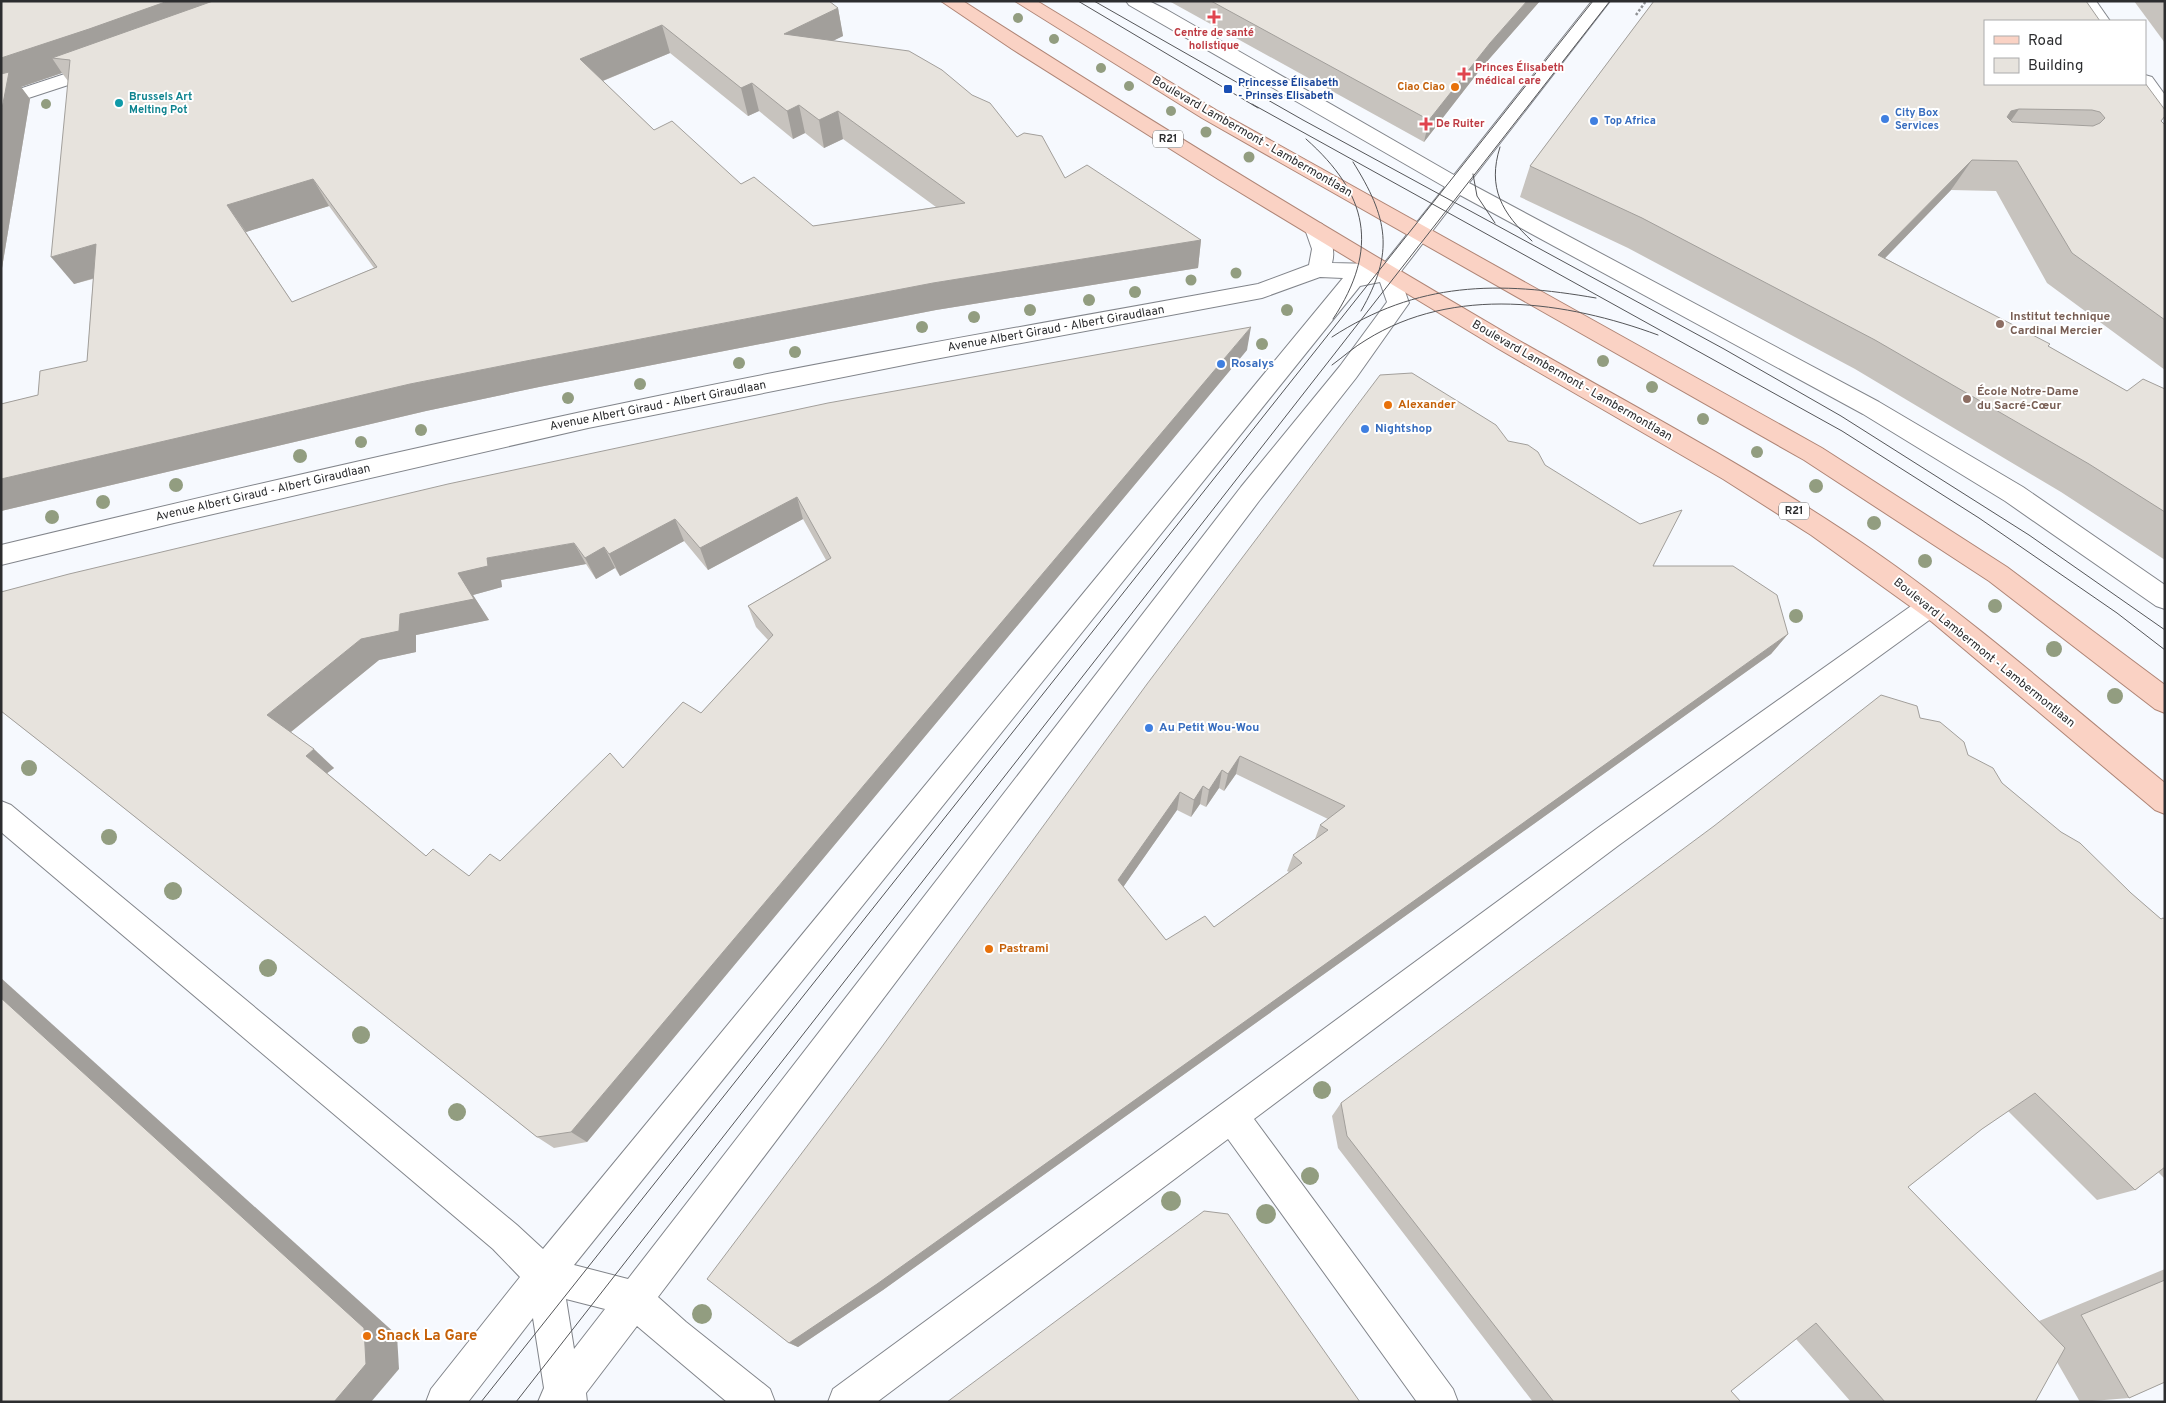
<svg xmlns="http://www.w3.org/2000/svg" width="2166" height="1403" font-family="Overpass,sans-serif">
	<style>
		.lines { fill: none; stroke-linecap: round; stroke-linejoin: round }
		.minor-casing { stroke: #82858b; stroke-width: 2 }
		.major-casing { stroke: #af8576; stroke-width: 2 }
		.path { stroke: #8f9194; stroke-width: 2.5; stroke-dasharray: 2.5 2; stroke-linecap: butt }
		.minor { fill: #fff; fill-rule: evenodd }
		.major { fill: #fad2c4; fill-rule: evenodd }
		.tram { stroke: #555659; stroke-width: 1 }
		.tree { fill: #929d80 }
		.wall { fill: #c7c3be; fill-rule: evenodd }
		.shaded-wall { fill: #a29f9b }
		.building { fill: #e7e3dd; stroke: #a29f9b; fill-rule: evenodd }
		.health-dot { fill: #e0444e; stroke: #fff; stroke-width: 2 }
		.food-dot { fill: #e8710a; stroke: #fff; stroke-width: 2 }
		.transit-dot { fill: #1a4fb4; stroke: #fff; stroke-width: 2 }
		.culture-dot { fill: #0f9aa8; stroke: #fff; stroke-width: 2 }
		.shop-dot { fill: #3f7fe0; stroke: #fff; stroke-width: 2 }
		.education-dot { fill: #8d6e63; stroke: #fff; stroke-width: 2 }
		.labels { text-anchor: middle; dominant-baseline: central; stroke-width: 4; stroke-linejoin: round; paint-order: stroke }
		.far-health-label { font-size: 11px; font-weight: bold; fill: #be3a42; stroke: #fff; text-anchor: start }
		.far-transit-label { font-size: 11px; font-weight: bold; fill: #164399; stroke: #fff; text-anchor: start }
		.far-food-label { font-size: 11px; font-weight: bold; fill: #c56008; stroke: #fff; text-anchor: end }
		.far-culture-label { font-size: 11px; font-weight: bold; fill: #0d838f; stroke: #fff; text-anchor: start }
		.far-shop-label { font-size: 11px; font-weight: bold; fill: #366cbe; stroke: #fff; text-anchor: start }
		.shield { fill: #fff; stroke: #6b6c6d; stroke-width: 1 }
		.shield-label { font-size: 11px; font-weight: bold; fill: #2c2d2f }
		.street-label { font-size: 12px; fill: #2c2d2f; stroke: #fff }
		.education-label { font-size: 12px; font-weight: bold; fill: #785e54; stroke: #fff; text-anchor: start }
		.shop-label { font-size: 12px; font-weight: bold; fill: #366cbe; stroke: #fff; text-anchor: start }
		.food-label { font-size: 12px; font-weight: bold; fill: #c56008; stroke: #fff; text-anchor: start }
		.near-food-label { font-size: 15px; font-weight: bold; fill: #c56008; stroke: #fff; text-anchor: start }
	</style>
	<rect width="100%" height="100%" fill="#f6f9fe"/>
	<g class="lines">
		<defs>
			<g id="minor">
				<path d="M1126 1H1149L1167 10 1454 175 1592 1H1610L1469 183 1879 402 2023 487 2165 585V609L2156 606 2005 501 1863 414 1460 195 1399 274 1409 303 1356 378 1259 501 658 1297 686 1322 770 1389 775 1402H727L637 1326 586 1393 587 1402H538L544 1388 533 1318 468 1402H426L431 1389 520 1277 493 1249 1 832V801L11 805 517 1225 543 1249 1343 278 1320 277 1262 298 919 362 588 428 174 523 1 565V545C196 498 391 453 586 411 809 363 1034 325 1258 284L1309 265 1312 249 1305 229 1308 224 1315 222 1322 224C1330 237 1336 248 1332 263L1374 264 1382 266 1445 187 1129 5ZM1380 282 1387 302 1340 366 1241 487 628 1279 574 1265 1360 286ZM566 1299 605 1309 574 1349Z"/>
				<polygon points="2078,1 2096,1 2110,21 2092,21"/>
				<polygon points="101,62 108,64 110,68 108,72 1,107 1,95"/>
				<polygon points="2145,75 2152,77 2165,95 2165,115 2158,113 2137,84 2145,84"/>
				<polygon points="1930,595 1939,599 1943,606 1939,613 1619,845 1254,1119 1453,1389 1458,1402 1417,1402 1228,1139 877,1402 828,1402 833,1389 1599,827 1921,599"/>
			</g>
			<g id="major">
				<path d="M941 1H963C1143 117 1326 228 1511 336 1632 406 1756 470 1871 549 1974 620 2068 704 2165 783V814L2155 810 1932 622 1811 535 1723 479 1497 348 1218 179 1012 49Z"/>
				<polygon points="1015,1 1037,1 1216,110 1822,448 2007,567 2165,685 2165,713 2155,709 1989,581 1804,460 1202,118"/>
			</g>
		</defs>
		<use href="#minor" class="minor-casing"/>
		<use href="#major" class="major-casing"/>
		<polyline class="path" points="1636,15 1646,1"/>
		<use href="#minor" class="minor"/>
		<use href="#major" class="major"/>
		<g class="tram">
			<polyline points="1078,1 1258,108"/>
			<polyline points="1094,1 1303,120 1724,349 1841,416 2029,535 2165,630"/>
			<polyline points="1252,104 1842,431 1979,518 2117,613 2165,650"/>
			<path d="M1306 139C1368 194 1380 248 1333 319"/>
			<path d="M1500 147C1487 188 1502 213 1532 241"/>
			<path d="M1353 162C1388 218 1395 252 1361 311"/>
			<polyline points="1473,174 1477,196 1495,223"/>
			<path d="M1332 337C1418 281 1498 281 1596 298"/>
			<path d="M1332 365C1343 357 1354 347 1366 340 1454 285 1566 301 1658 335"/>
			<polyline points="481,1402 1593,1"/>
			<polyline points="516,1402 1610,1"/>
		</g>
	</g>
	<g class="tree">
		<circle cx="1018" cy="18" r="5"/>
		<circle cx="1054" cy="39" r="5"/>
		<circle cx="1101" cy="68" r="5"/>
		<circle cx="1129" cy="86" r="5"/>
		<circle cx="46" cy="104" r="5"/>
		<circle cx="1171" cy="111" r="5"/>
		<circle cx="1206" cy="132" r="5.5"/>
		<circle cx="1249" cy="157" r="5.5"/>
		<circle cx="1236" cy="273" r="5.5"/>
		<circle cx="1191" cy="280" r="5.5"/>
		<circle cx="1135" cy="292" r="6"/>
		<circle cx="1089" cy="300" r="6"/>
		<circle cx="1030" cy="310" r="6"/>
		<circle cx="1287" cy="310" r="6"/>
		<circle cx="974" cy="317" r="6"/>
		<circle cx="922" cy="327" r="6"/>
		<circle cx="1262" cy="344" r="6"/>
		<circle cx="795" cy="352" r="6"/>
		<circle cx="1603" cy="361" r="6"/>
		<circle cx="739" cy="363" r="6"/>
		<circle cx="640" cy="384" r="6"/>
		<circle cx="1652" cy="387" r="6"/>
		<circle cx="568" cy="398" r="6"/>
		<circle cx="1703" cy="419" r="6"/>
		<circle cx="421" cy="430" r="6"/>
		<circle cx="361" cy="442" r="6"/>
		<circle cx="1757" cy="452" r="6"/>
		<circle cx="300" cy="456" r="7"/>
		<circle cx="176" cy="485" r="7"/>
		<circle cx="1816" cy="486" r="7"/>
		<circle cx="103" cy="502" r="7"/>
		<circle cx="52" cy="517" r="7"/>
		<circle cx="1874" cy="523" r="7"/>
		<circle cx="1925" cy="561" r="7"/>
		<circle cx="1995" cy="606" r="7"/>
		<circle cx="1796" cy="616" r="7"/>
		<circle cx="2054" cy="649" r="8"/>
		<circle cx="2115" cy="696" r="8"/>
		<circle cx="29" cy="768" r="8"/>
		<circle cx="109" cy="837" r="8"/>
		<circle cx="173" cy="891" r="9"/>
		<circle cx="268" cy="968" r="9"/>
		<circle cx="361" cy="1035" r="9"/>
		<circle cx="1322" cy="1090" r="9"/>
		<circle cx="457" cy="1112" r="9"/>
		<circle cx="1310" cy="1176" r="9"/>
		<circle cx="1171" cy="1201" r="10"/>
		<circle cx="1266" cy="1214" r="10"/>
		<circle cx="702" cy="1314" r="10"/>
	</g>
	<g class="wall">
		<path d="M1 1 838 8 843 36 832 41 1017 137 1065 178 1201 240 1198 268 936 310 539 387 426 411 1 511V404L38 395 87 361 93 279 74 284 68 81 62 73 21 87 30 99 1 274ZM670 53 748 116 759 111 793 139 805 133 824 148 843 139 936 207 813 226 741 184 654 130 603 81ZM329 206 374 268 292 302 246 232Z"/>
		<polygon points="1169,1 1540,1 1483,66 1424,142"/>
		<polygon points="1654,1 2161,121 2165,125 2165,370 2047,283 1996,191 1951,190 1885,258 2048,346 2127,391 2165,389 2165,560 2061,492 1855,369 1628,248 1520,197 1530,166"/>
		<polygon points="2134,1 2165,1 2165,43"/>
		<path d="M1247 350 587 1142 554 1148 537 1137 80 773 1 711ZM803 519 826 560 748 606 756 627 768 640 701 713 623 768 500 861 469 876 426 856 327 773 334 768 291 732 379 660 416 652V635L489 620 473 595 502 587 501 580 586 564 596 579 615 568 620 576 684 541 708 570Z"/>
		<path d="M1508 441 1545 465 1653 566 1788 634 1771 654 883 1290 798 1347 789 1343 707 1279ZM1236 774 1328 819 1320 825 1315 839 1293 855 1287 871 1289 872 1214 927 1166 940 1123 887 1177 810 1191 817 1200 804 1206 807 1219 788 1224 791Z"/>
		<polygon points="1920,718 1968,755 2002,783 2161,919 2165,919 2165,1179 2158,1172 2135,1190 2097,1200 2008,1111 1982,1129 1908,1187 2039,1321 2165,1269 2165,1382 2129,1398 2080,1402 2057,1362 2035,1402 1851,1402 1796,1339 1731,1391 1741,1402 1533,1402 1338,1148 1332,1116 1341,1103"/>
	</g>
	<g class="shaded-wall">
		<polygon points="168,1 261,1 70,60 52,58 62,73 21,87 30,99 1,274 1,58"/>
		<polygon points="1527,1 1540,1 1483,66 1424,142 1429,120 1490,43"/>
		<polygon points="838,8 843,36 790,62 784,34"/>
		<polygon points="662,25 670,53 590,86 580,59"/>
		<polygon points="752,83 759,111 748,116 741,88"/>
		<polygon points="799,105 805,133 793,139 787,111"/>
		<polygon points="2019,109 1998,139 1990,141 2011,111"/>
		<polygon points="838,111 843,139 824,148 819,120"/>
		<polygon points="1972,160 1951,190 1859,285 1878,255"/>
		<polygon points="313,179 329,206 246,232 227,205"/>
		<polygon points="1201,240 1198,268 936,310 539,387 426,411 1,511 1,479 410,384 526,361 933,283"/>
		<polygon points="96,244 118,271 74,284 51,257"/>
		<polygon points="1251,327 1247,350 587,1142 571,1132"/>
		<polygon points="797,497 803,519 708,570 700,548"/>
		<polygon points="675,519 684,541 620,576 609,554"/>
		<polygon points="574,543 586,564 501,580 502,587 473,595 489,620 416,635 416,652 379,660 287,735 267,715 361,639 400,614 458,573 487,558"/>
		<polygon points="604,547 615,568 596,579 585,558"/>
		<polygon points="1788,634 1771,654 883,1290 798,1347 789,1343"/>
		<polygon points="314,749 334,768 326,774 306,756"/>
		<polygon points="1240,756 1236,774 1224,791 1228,774"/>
		<polygon points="1222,770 1219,788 1206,807 1209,790"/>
		<polygon points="1203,786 1200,804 1191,817 1194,800"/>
		<polygon points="1180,792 1177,810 1117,896 1118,880"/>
		<polygon points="1,978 397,1335 399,1369 371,1402 334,1402 1,998"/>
	</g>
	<g class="building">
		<polygon points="1,1 168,1 89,29 1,58"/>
		<path d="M213 1H829L838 8 784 34 909 51 942 70 972 95 990 103 1017 137 1024 133 1042 136 1065 178 1087 165 1201 240 933 283 526 361 410 384 1 479V404L38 395 40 371 87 361 96 244 51 257 70 60 52 58ZM662 25 741 88 752 83 787 111 799 105 819 120 838 111 965 203 813 226 754 177 741 184 672 121 654 130 580 59ZM313 179 377 267 292 302 227 205Z"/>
		<polygon points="1211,1 1527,1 1490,43 1429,120"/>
		<path d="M1654 1H2086L2100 21H1985V84H2145V83L2165 110V116L2161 121 2165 125V320L2072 253 2017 161 1972 160 1878 255 2050 344 2048 346 2127 391 2143 379 2165 389V512L2089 464 1875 340 1642 218 1530 166ZM2019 109 2092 110 2100 112 2105 118 2100 123 2093 126 2012 122 2007 117 2011 111Z"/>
		<polygon points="9,72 1,114 1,74"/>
		<path d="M1251 327 571 1132 537 1137 80 773 1 711V592L69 574 448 484 828 403ZM797 497 831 558 748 606 773 635 701 713 683 702 623 768 610 753 500 861 490 854 469 876 433 849 426 856 306 756 314 749 267 715 361 639 399 631 400 614 474 599 458 573 488 566 487 558 574 543 585 558 604 547 609 554 675 519 700 548Z"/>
		<path d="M1412 373 1488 420 1496 425 1508 441 1528 445 1538 452 1545 465 1640 524 1682 510 1653 566H1733L1777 595 1788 634 877 1284 789 1343 707 1279 881 1048 1147 684 1380 375ZM1240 756 1345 806 1320 825 1328 830 1293 855 1302 863 1214 927 1205 916 1166 940 1118 880 1180 792 1194 800 1203 786 1209 790 1222 770 1228 774Z"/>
		<polygon points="1881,695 1917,706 1920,718 1940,722 1964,742 1968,755 1993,768 2002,783 2061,832 2080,843 2131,893 2161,919 2163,918 2165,919 2165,1167 2135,1190 2035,1093 1982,1129 1908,1187 2065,1348 2035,1402 1885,1402 1816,1323 1731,1391 1741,1402 1554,1402 1347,1136 1341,1103 1714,826"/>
		<polygon points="1,998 364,1328 366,1364 334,1402 1,1402"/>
		<polygon points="1204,1211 1228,1214 1360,1402 947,1402"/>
		<polygon points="2165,1280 2165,1382 2129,1398 2081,1315"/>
	</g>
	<g class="health-dot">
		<path d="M1211.5 9.5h5v5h5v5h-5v5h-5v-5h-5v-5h5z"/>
		<path d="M1461.5 66.5h5v5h5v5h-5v5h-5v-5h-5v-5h5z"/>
		<path d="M1423.5 116.5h5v5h5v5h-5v5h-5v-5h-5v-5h5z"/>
	</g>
	<g class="food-dot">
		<circle cx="1455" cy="87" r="5"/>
		<circle cx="1388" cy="405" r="5"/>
		<circle cx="989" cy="949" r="5"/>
		<circle cx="367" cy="1336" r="5"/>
	</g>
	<rect class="transit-dot" x="1223" y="84" width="10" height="10" rx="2.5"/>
	<circle class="culture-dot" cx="119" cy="103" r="5"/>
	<g class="shop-dot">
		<circle cx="1885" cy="119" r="5"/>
		<circle cx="1594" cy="121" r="5"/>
		<circle cx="1221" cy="364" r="5"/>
		<circle cx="1365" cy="429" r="5"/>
		<circle cx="1149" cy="728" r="5"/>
	</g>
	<g class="education-dot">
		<circle cx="2000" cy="324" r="5"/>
		<circle cx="1967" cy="399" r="5"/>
	</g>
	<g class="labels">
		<g class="far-health-label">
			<text x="1214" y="33" text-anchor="middle">Centre de santé<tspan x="1214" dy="13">holistique</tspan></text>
			<text x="1475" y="68">Princes Élisabeth<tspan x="1475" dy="13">médical care</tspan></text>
			<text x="1436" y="124">De Ruiter</text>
		</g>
		<g class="far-transit-label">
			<text x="1238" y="83">Princesse Élisabeth<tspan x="1238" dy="13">- Prinses Elisabeth</tspan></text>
		</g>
		<g class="far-food-label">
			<text x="1445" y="87">Ciao Ciao</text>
		</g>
		<g class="far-culture-label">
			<text x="129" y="97">Brussels Art<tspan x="129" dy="13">Melting Pot</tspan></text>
		</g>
		<g class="far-shop-label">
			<text x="1895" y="113">City Box<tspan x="1895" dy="13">Services</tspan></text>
			<text x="1604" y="121">Top Africa</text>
		</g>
		<g class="shield">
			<rect x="1153" y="130.5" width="30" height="17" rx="4"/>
			<rect x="1779" y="502.5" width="30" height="17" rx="4"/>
		</g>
		<g class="shield-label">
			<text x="1168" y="139">R21</text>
			<text x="1794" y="511">R21</text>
		</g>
		<g class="street-label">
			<text transform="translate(1252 137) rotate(30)">Boulevard Lambermont - Lambermontlaan</text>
			<text transform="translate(1056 329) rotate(-10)">Avenue Albert Giraud - Albert Giraudlaan</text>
			<text transform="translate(1572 381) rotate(30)">Boulevard Lambermont - Lambermontlaan</text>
			<text transform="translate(658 406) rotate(-11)">Avenue Albert Giraud - Albert Giraudlaan</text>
			<text transform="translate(263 493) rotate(-13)">Avenue Albert Giraud - Albert Giraudlaan</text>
			<text transform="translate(1984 653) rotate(39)">Boulevard Lambermont - Lambermontlaan</text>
		</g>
		<g class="education-label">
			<text x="2010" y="317">Institut technique<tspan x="2010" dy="14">Cardinal Mercier</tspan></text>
			<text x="1977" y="392">École Notre-Dame<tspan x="1977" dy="14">du Sacré-Cœur</tspan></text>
		</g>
		<g class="shop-label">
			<text x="1231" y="364">Rosalys</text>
			<text x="1375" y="429">Nightshop</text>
			<text x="1159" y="728">Au Petit Wou-Wou</text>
		</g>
		<g class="food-label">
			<text x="1398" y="405">Alexander</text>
			<text x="999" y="949">Pastrami</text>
		</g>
		<g class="near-food-label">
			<text x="377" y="1336">Snack La Gare</text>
		</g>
	</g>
	<rect width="2166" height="1403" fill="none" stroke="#2c2d2f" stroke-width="5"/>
	<rect x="1984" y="20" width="162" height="65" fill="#ffffff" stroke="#ababac"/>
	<rect x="1994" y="36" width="25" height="8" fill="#fad2c4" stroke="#ababac"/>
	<text x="2028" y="45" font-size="15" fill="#2c2d2f">Road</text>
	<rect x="1994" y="58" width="25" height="15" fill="#e7e3dd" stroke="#ababac"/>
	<text x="2028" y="70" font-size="15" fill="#2c2d2f">Building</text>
</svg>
